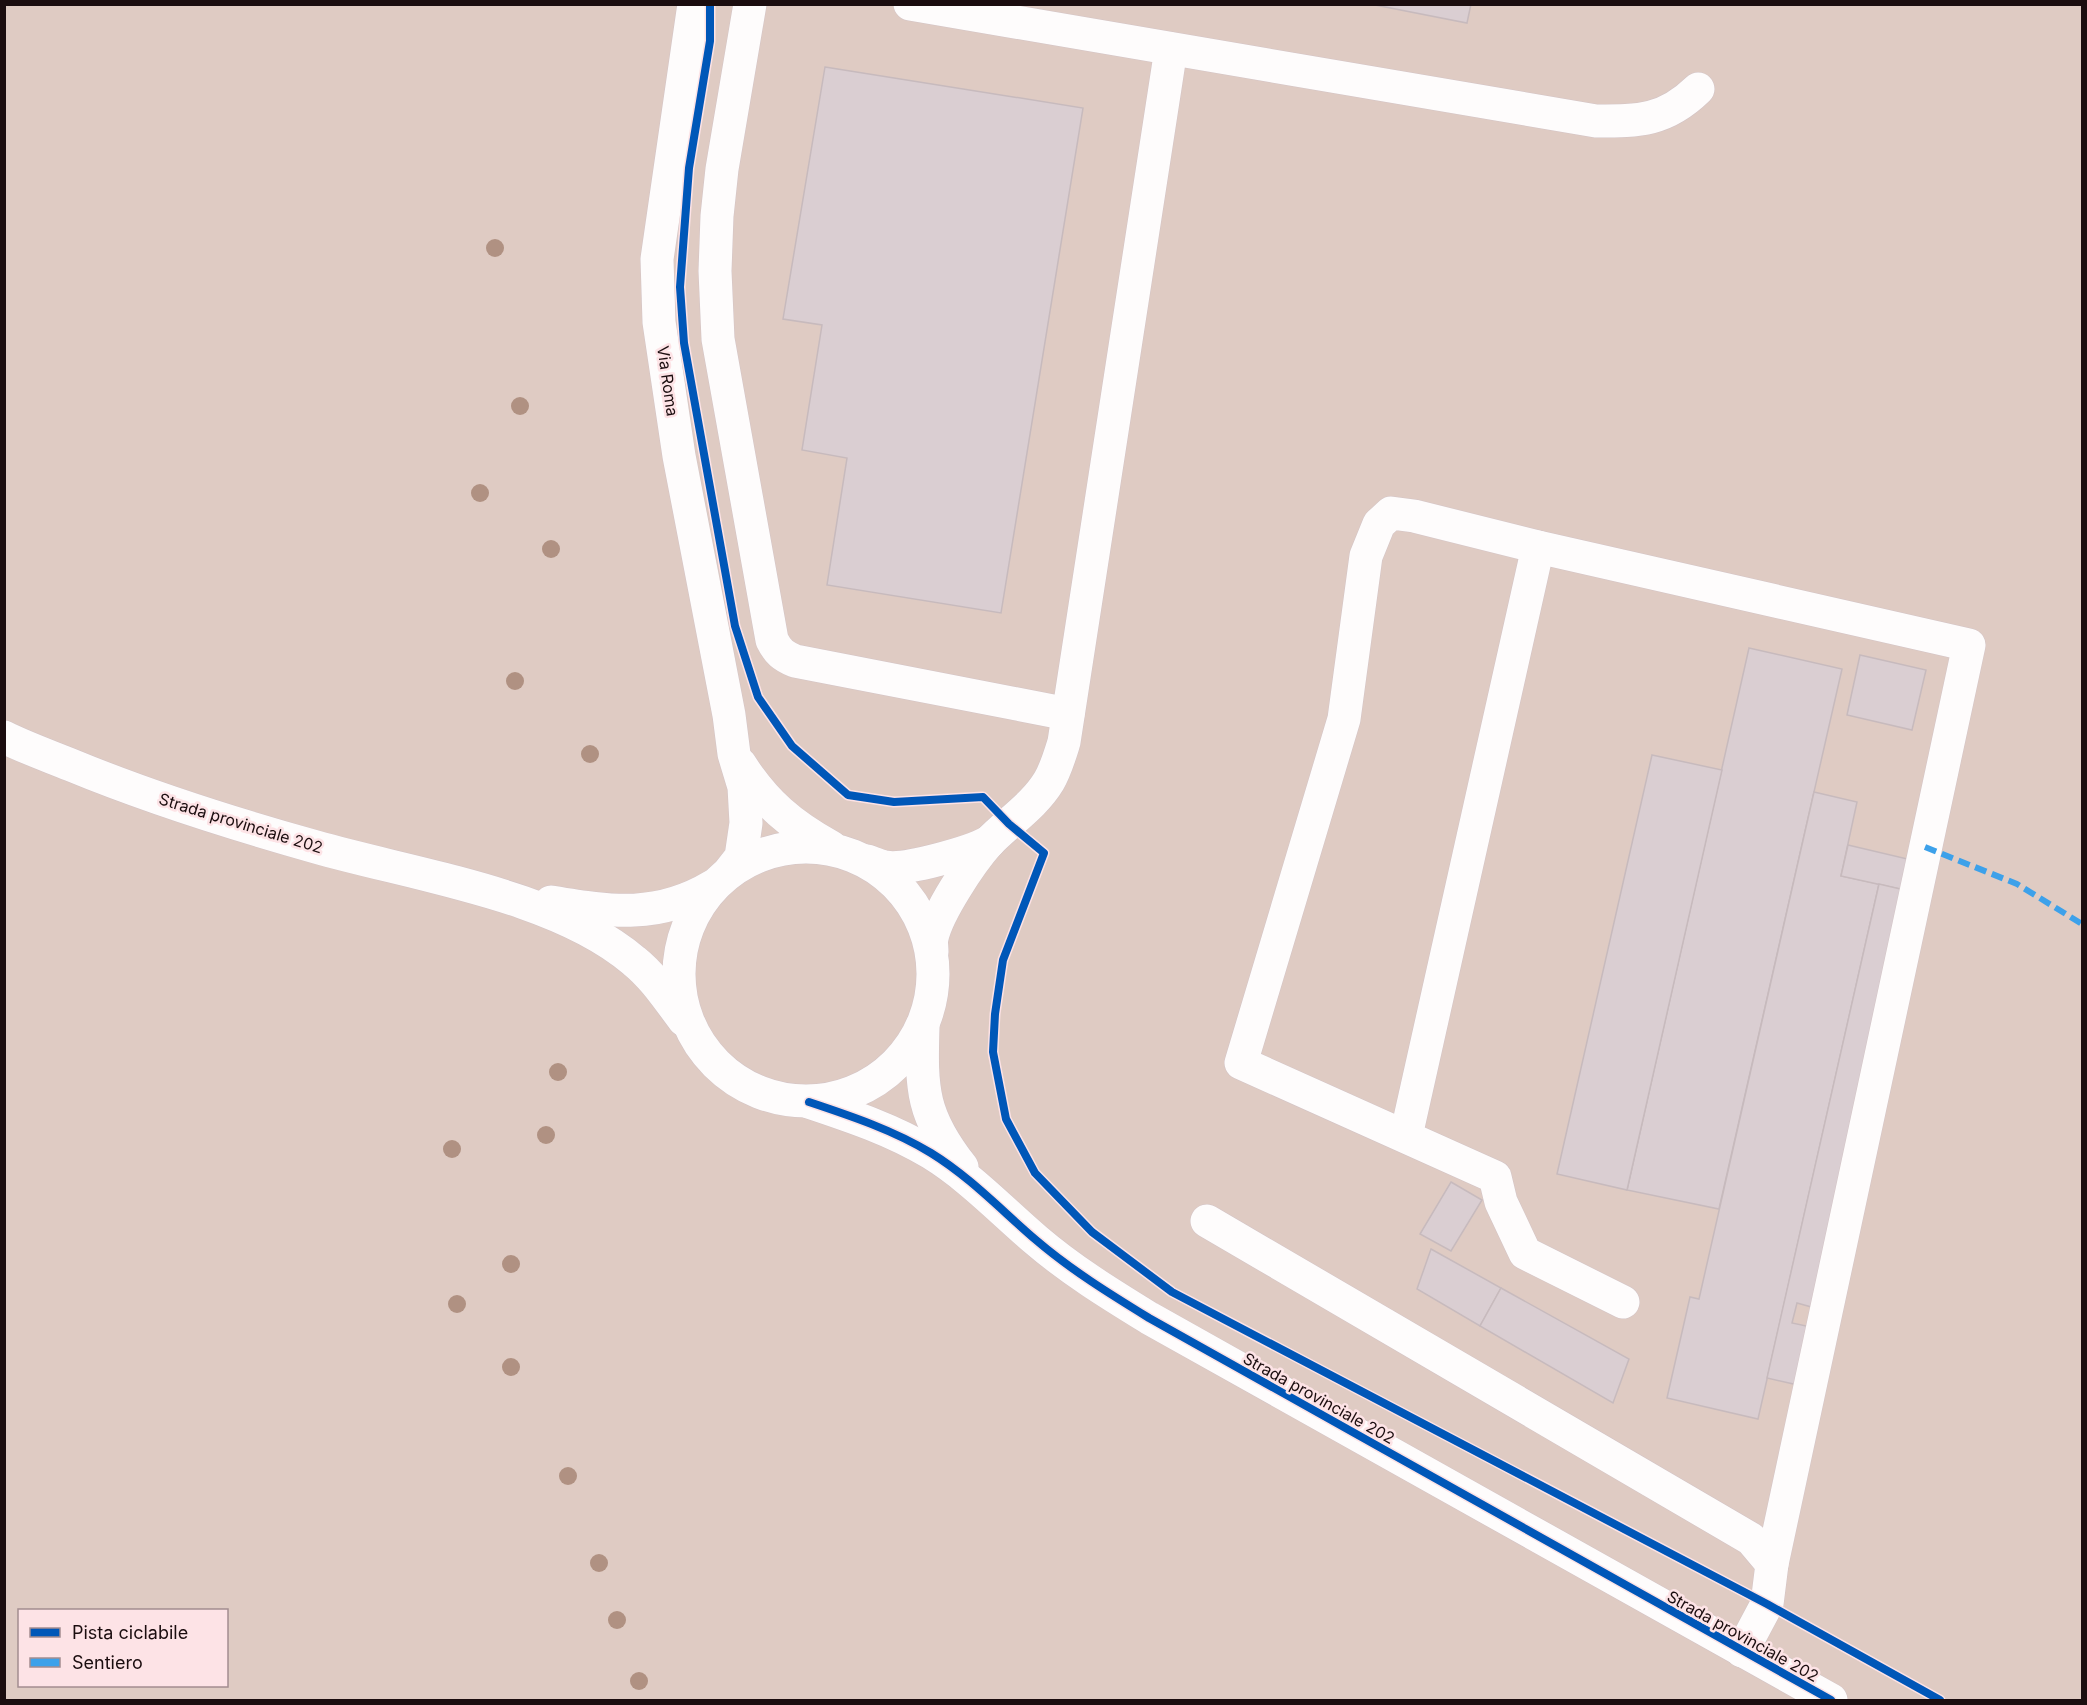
<svg xmlns="http://www.w3.org/2000/svg" width="2087" height="1705" font-family="Inter,sans-serif">
	<style>
		.green { fill: #dfcbc3; fill-rule: evenodd }
		.building { fill: #daced2; stroke: #c7babd; stroke-width: 1.5 }
		.lines { fill: none; stroke-linecap: round; stroke-linejoin: round }
		.minor-casing { stroke: #d3c4c6; stroke-width: 34 }
		.minor { stroke: #fefcfc; stroke-width: 33 }
		.quiet { stroke: #3da1ea; stroke-width: 6; stroke-dasharray: 12 6; stroke-linecap: butt }
		.cycleway-casing { stroke: #fde3e6; stroke-width: 11 }
		.cycleway { stroke: #0057b8; stroke-width: 8 }
		.tree { fill: #b09182 }
		.labels { text-anchor: middle; dominant-baseline: central; stroke-width: 5; stroke-linejoin: round; paint-order: stroke }
		.street-label { font-size: 16px; fill: #1b0d0f; stroke: #fde3e6 }
	</style>
	<rect width="100%" height="100%" fill="#f7e9ea"/>
	<path class="green" d="M5 5H2082V1700H5ZM20 1610H226V1686H20Z"/>
	<g class="building">
		<polygon points="1370,4 1471,4 1467,23"/>
		<polygon points="825,67 1083,108 1001,613 827,585 847,458 802,450 822,325 783,319"/>
		<polygon points="1749,648 1842,669 1719,1209 1627,1190"/>
		<polygon points="1860,655 1926,670 1912,730 1847,715"/>
		<polygon points="1652,755 1722,770 1627,1190 1557,1174"/>
		<polygon points="1814,792 1857,802 1841,876 1879,884 1758,1419 1667,1398 1690,1297 1699,1299"/>
		<polygon points="1848,845 1916,861 1909,891 1841,876"/>
		<polygon points="1879,884 1909,891 1815,1308 1797,1303 1792,1323 1811,1327 1798,1385 1767,1378"/>
		<polygon points="1451,1182 1482,1200 1451,1251 1420,1234"/>
		<polygon points="1431,1249 1501,1288 1480,1326 1417,1289"/>
		<polygon points="1501,1288 1629,1359 1613,1403 1480,1326"/>
	</g>
	<g class="lines">
		<defs>
			<g id="minor">
				<polyline points="694,4 657,259 659,322 679,456 729,715 734,754 744,787 746,823 741,857 730,871"/>
				<path d="M750 4 722 169 717 216 715 271 718 339 772 640C778 652 783 656 795 661L1068 714"/>
				<path d="M910 4 1596 121C1640 121 1665 121 1698 89"/>
				<path d="M4 737C26 748 49 756 71 765 151 798 234 824 316 847 414 875 557 895 634 961 654 977 668 999 684 1020"/>
				<path d="M740 764C765 803 791 825 831 847"/>
				<circle cx="806" cy="974" r="127"/>
				<path d="M867 861C873 863 879 866 885 867 905 871 971 852 989 842"/>
				<path d="M551 902C612 912 658 919 713 886"/>
				<path d="M932 952C932 947 931 942 932 938 937 913 971 862 988 843 1008 822 1034 806 1049 781 1056 769 1060 755 1064 742L1171 49"/>
				<path d="M923 1027C921 1090 922 1116 962 1167"/>
				<path d="M809 1102C851 1116 893 1130 931 1153 970 1177 1001 1210 1036 1240 1071 1270 1110 1294 1149 1318L1831 1700"/>
				<polyline points="1406,1136 1538,547"/>
				<polyline points="1207,1221 1751,1539 1772,1564 1767,1604 1742,1651"/>
				<polyline points="1623,1302 1525,1253 1501,1202 1495,1177 1241,1063 1344,719 1366,556 1379,524 1391,513 1414,516 1538,547 1969,645 1772,1564"/>
			</g>
		</defs>
		<use href="#minor" class="minor-casing"/>
		<use href="#minor" class="minor"/>
		<polyline class="quiet" points="1925,847 2017,884 2082,924"/>
		<defs>
			<g id="cycleway">
				<polyline points="710,4 710,41 689,168 680,287 684,343 735,626 758,697 792,746 848,795 894,802 983,797 1009,824 1044,853 1003,960 995,1014 993,1052 1006,1119 1035,1173 1092,1232 1172,1292 1767,1604 1940,1700"/>
				<path d="M809 1102C851 1116 893 1130 931 1153 970 1177 1001 1210 1036 1240 1071 1270 1110 1294 1149 1318L1831 1700"/>
			</g>
		</defs>
		<use href="#cycleway" class="cycleway-casing"/>
		<use href="#cycleway" class="cycleway"/>
	</g>
	<g class="tree">
		<circle cx="495" cy="248" r="9"/>
		<circle cx="520" cy="406" r="9"/>
		<circle cx="480" cy="493" r="9"/>
		<circle cx="551" cy="549" r="9"/>
		<circle cx="515" cy="681" r="9"/>
		<circle cx="590" cy="754" r="9"/>
		<circle cx="558" cy="1072" r="9"/>
		<circle cx="546" cy="1135" r="9"/>
		<circle cx="452" cy="1149" r="9"/>
		<circle cx="511" cy="1264" r="9"/>
		<circle cx="457" cy="1304" r="9"/>
		<circle cx="511" cy="1367" r="9"/>
		<circle cx="568" cy="1476" r="9"/>
		<circle cx="599" cy="1563" r="9"/>
		<circle cx="617" cy="1620" r="9"/>
		<circle cx="639" cy="1681" r="9"/>
	</g>
	<g class="labels">
		<g class="street-label">
			<text transform="translate(668 381) rotate(82)">Via Roma</text>
			<text transform="translate(241 823) rotate(17)">Strada provinciale 202</text>
			<text transform="translate(1319 1398) rotate(29)">Strada provinciale 202</text>
			<text transform="translate(1743 1636) rotate(29)">Strada provinciale 202</text>
		</g>
	</g>
	<rect width="2087" height="1705" fill="none" stroke="#1b0d0f" stroke-width="12"/>
	<rect x="18" y="1609" width="210" height="78" fill="#fde3e6" stroke="#a38d90" stroke-width="1.5"/>
	<rect x="30" y="1628" width="30" height="9" fill="#0057b8" stroke="#a38d90" stroke-width="1.5"/>
	<text x="72" y="1639" font-size="18" fill="#1b0d0f">Pista ciclabile</text>
	<rect x="30" y="1658" width="30" height="9" fill="#3da1ea" stroke="#a38d90" stroke-width="1.5"/>
	<text x="72" y="1669" font-size="18" fill="#1b0d0f">Sentiero</text>
</svg>
